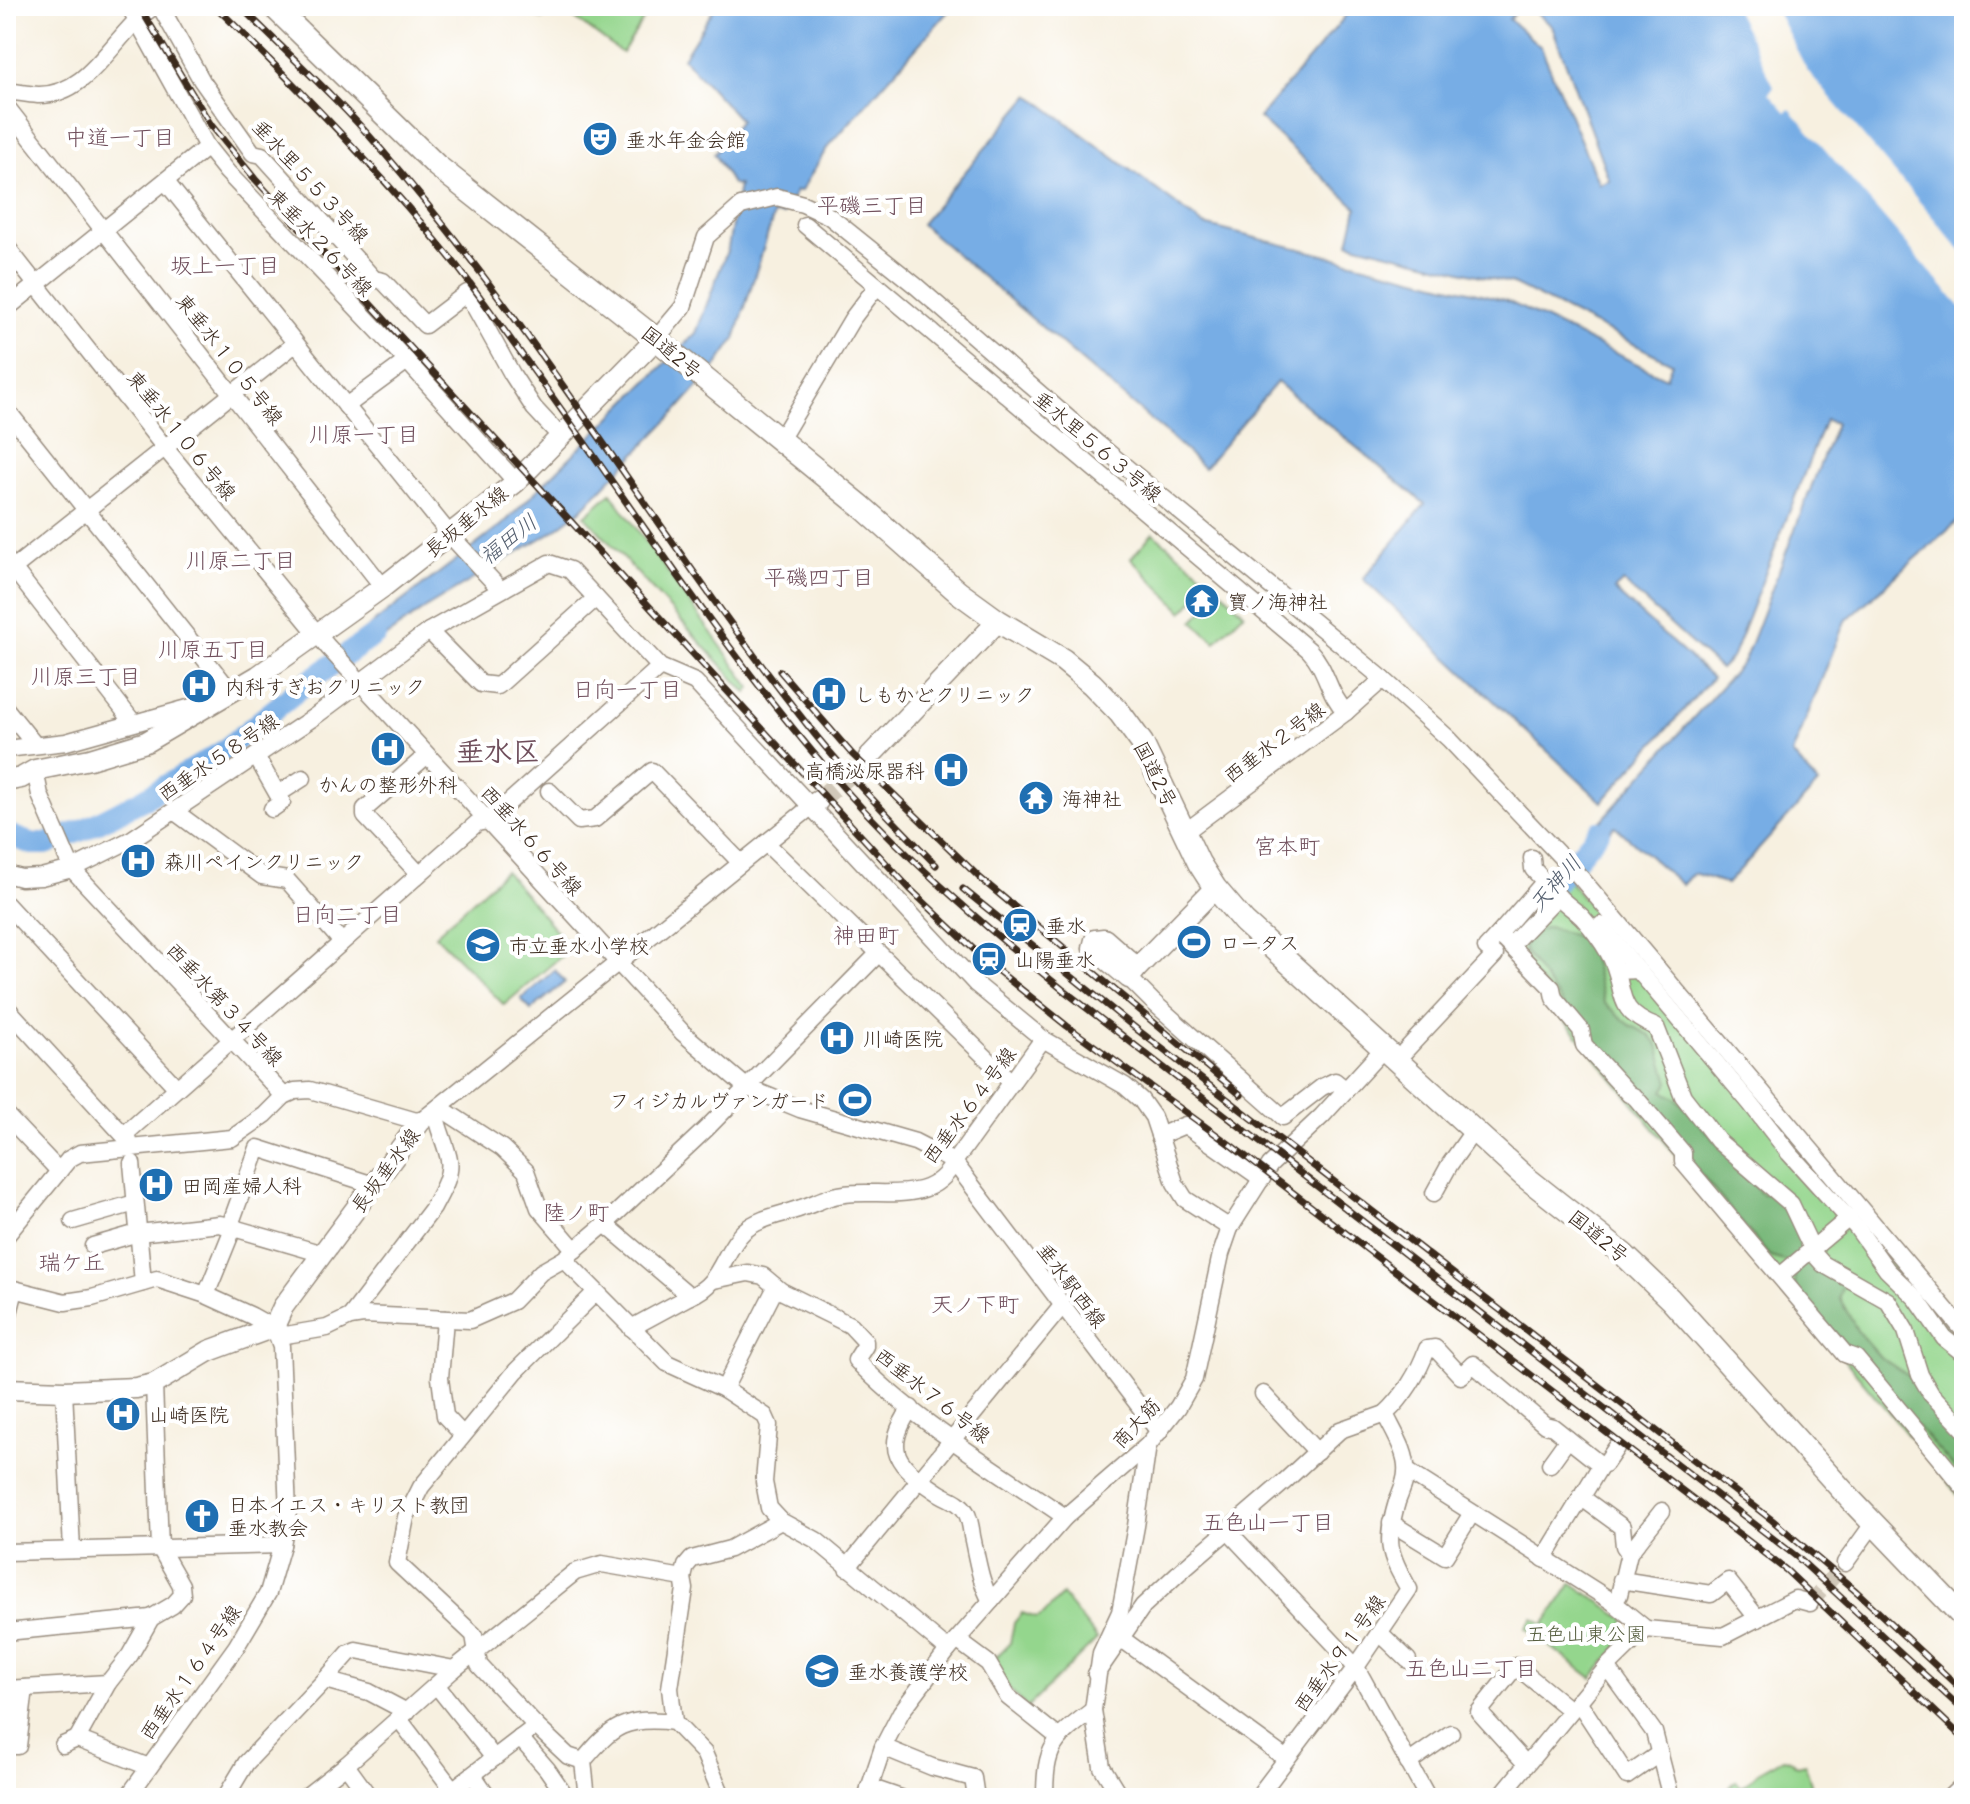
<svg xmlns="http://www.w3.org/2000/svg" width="1970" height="1804" font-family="Delius,'Klee One',sans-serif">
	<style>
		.green { fill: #94d68d; stroke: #688056; stroke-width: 2 }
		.forest { fill: #77b778; stroke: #59704b; stroke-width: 2 }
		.water { fill: #77ade5; stroke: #596c82; stroke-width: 2 }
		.pier { fill: #f7f0e0 }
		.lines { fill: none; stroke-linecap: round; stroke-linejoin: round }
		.river { stroke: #77ade5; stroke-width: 22 }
		.minor-tunnel { stroke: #d1c8b9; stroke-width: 16; stroke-dasharray: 16 8; stroke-linecap: butt }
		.major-tunnel { stroke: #d1c8b9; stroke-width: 20; stroke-dasharray: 20 10; stroke-linecap: butt }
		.minor-casing { stroke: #998d7f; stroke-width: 19 }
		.major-casing { stroke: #998d7f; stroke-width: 23 }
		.highway-casing { stroke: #998d7f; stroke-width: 25 }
		.minor { stroke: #fff; stroke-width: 16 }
		.major { stroke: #fff; stroke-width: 20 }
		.highway { stroke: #fff; stroke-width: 22 }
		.rail-casing { stroke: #3b2a1e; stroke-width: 7 }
		.rail { stroke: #fff; stroke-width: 4; stroke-dasharray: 12; stroke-linecap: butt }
		.labels { text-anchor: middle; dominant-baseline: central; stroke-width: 8; stroke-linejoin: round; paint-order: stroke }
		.poi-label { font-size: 20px; fill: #3b2a1e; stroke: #fff; text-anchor: start }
		.street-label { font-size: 20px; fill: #3b2a1e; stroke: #fff }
		.park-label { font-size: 20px; fill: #565e3f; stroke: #fff }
		.neighbourhood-label { font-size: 22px; fill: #704f5c; stroke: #fff }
		.water-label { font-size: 22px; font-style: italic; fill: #535e6e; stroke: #fff }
		.district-label { font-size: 28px; font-weight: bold; fill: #704f5c; stroke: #fff }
	</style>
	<rect width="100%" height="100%" fill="#fff"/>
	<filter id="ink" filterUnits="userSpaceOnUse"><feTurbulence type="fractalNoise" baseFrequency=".0125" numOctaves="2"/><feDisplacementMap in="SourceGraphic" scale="16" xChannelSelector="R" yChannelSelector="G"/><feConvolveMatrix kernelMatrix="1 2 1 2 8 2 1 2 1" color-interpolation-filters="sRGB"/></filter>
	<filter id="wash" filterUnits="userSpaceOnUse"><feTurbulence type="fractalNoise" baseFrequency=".006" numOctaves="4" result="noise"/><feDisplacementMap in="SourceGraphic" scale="32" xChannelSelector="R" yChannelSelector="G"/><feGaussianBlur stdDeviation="1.8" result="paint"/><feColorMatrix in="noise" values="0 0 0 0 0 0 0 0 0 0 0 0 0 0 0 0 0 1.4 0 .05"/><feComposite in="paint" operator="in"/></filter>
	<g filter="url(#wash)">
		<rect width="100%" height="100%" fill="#f7f0e0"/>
		<g class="green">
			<polygon points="519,6 652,6 622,53 559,7 542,19"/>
			<polygon points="611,493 751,688 747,693 585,516"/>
			<polygon points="1153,533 1211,581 1183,612 1131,558"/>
			<polygon points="1222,591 1244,613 1215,642 1193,621"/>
			<polygon points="505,871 571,948 504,1005 435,935"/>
			<polygon points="1568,880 1964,1347 1964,1502 1776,1278 1576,1033 1542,995 1547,990 1506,946"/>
			<polygon points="1572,1583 1625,1619 1622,1641 1592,1678 1526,1628 1533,1618 1544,1625"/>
			<polygon points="1062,1595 1097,1639 1027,1708 1006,1685 992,1661 1010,1643 1014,1623 1022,1613 1037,1618 1044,1614"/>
			<polygon points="1783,1758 1790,1759 1796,1766 1805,1764 1815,1798 1719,1798 1736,1781 1742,1788 1758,1772"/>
		</g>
		<polygon class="forest" points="1549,927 1581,938 1590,948 1604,1003 1630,1025 1650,1035 1658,1045 1669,1082 1663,1091 1677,1099 1747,1175 1761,1194 1773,1194 1843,1284 1839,1297 1858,1332 1880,1357 1913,1379 1959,1434 1964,1446 1964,1479 1796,1290 1794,1272 1788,1262 1770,1257 1590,1042 1524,951 1524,941 1534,931"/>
		<g class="water">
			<polygon points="716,6 953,6 827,148 801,191 796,191 783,215 774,214 735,339 715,368 673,415 580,511 555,530 430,605 360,655 347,643 502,525 696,333 728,248 739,185 732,184 714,154 740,120 683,58"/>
			<polygon points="1354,6 1503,6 1513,15 1509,19 1541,47 1599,184 1609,180 1552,26 1529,6 1964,6 1964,516 1845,621 1792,754 1818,784 1727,884 1693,873 1682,885 1615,826 1604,837 1595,828 1744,661 1836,423 1825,420 1733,656 1720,669 1623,582 1614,590 1712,678 1602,802 1363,579 1425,504 1277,382 1204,468 1164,431 921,224 1030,95 1204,225 1505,300 1666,378 1672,363 1513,284 1349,243 1357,208 1259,118"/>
			<polygon points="555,970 565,982 531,1010 521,999"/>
		</g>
		<polygon class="pier" points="1734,6 1774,6 1807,70 1964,254 1964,311 1790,109 1786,112 1769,93 1774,86"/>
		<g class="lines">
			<g class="river">
				<polyline points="6,834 32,844 46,844 85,829 142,800 222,752 308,682 376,634"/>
				<polyline points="1511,934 1599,832"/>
			</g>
		</g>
	</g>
	<g filter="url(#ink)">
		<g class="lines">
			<polyline class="minor-tunnel" points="1810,1603 1845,1563"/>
			<polyline class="major-tunnel" points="818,801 869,757"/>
			<defs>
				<g id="minor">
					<polyline points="129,6 207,147 227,172 407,361 516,482"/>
					<polyline points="160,6 202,81 253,153 262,155 374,279 383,281 425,325 467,293 512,374 534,408 560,436"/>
					<path d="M6 91C16 92 27 94 38 95 92 96 114 31 155 6"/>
					<polyline points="6,106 383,587"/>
					<polyline points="166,182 450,535 500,589"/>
					<path d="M805 225 1309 650C1328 670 1327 693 1346 712"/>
					<polyline points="6,246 165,448 328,647 683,1033 746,1087 800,1109 915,1142 954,1162 1159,1432"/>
					<polyline points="6,309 207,147"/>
					<polyline points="656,339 683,307 706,237 741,206 777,197 803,204 829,216 916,286 1098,444 1383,679 1449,739 1581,878 1964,1331"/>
					<polyline points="346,406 407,361"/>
					<polyline points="6,409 231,692"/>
					<polyline points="780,440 852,319 877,286"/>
					<polyline points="6,559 133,722"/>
					<polyline points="6,574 295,344"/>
					<polyline points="429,631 481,684 498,686 596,598"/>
					<polyline points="6,709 35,745"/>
					<polyline points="6,749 66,742 199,705"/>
					<polyline points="256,756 282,802 272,809"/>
					<polyline points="35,770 40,795 72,869 284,1096"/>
					<polyline points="549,791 579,821 595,819 652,771 741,863"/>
					<polyline points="278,794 303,778"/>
					<polyline points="174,811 262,876 287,880 342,942"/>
					<polyline points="1185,832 1346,712 1383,679"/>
					<polyline points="766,843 1012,1083"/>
					<polyline points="6,874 21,878 41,877 72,869 132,839 314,717 429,631 549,563 570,570 660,667 695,682 976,984 1043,1039 1125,1086 1141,1100 1153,1117 1175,1183 1185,1199 1230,1228"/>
					<polyline points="419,874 365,816 365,809 426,756"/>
					<path d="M1558 896C1565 904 1574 909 1582 917 1591 927 1601 940 1608 952 1629 986 1609 1009 1656 1027L1683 1096 1718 1141 1791 1204 1815 1255 1823 1264 1888 1301 1906 1331 1920 1375 1931 1394 1964 1429"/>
					<polyline points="6,904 177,1088"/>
					<polyline points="1601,925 1638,970"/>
					<polyline points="1499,934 1545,881"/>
					<polyline points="1512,944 1558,896 1533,869 1532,858"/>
					<polyline points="1618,971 1638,970 1750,1103 1789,1153 1857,1228 1887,1270 1916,1298 1944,1338 1964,1354"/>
					<polyline points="1129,978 1152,1001 1283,1117 1322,1087 1335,1081 1346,1090"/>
					<polyline points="6,1007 129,1141"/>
					<polyline points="1405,1051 1495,955 1486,948 1499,934 1552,988 1554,998 1581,1030 1584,1045 1629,1094 1635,1097 1683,1153 1683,1162 1845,1354 1856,1358 1964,1488"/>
					<polyline points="439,1107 502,1148 526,1171 539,1208 575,1250"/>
					<polyline points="6,1115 59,1171"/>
					<polyline points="124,1135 477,823 488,821 660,667"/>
					<polyline points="1159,1136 1185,1125 1262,1179"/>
					<polyline points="132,1163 143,1283"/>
					<polyline points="1434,1193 1450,1164 1474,1130"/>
					<polyline points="73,1221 135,1203"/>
					<path d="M605 1224 690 1296C722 1284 722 1252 744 1231 760 1217 782 1215 801 1208 811 1205 820 1200 830 1197 872 1184 929 1211 954 1162L1043 1039"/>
					<polyline points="230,1225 258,1148 374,1185"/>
					<polyline points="6,1236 69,1159 80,1153 232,1138 265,1115 284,1096 295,1091 310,1090 420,1122 812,806"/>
					<polyline points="93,1246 138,1233 220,1224 323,1254"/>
					<polyline points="564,1259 667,1363 724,1389 765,1416 769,1425 764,1482 769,1508 781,1521 816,1540 948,1650"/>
					<polyline points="1780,1276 1849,1218"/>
					<path d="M714 1280 748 1273 763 1276 781 1291 850 1325 865 1341V1346L856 1360C914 1421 996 1469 1065 1517"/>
					<polyline points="10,1288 65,1302 92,1298 157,1279 206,1295 252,1316 286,1335 327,1328 350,1317 363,1315 470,1320 513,1301 541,1272 564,1259 605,1224 706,1129 878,954"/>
					<polyline points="206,1295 234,1226"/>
					<path d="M350 1317 433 1208C440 1194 452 1176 449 1160 446 1143 437 1128 435 1111"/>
					<polyline points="445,1319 440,1378 445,1416 463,1435"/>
					<polyline points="6,1325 15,1290"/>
					<polyline points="631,1328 690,1296"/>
					<polyline points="724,1389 776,1287"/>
					<polyline points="64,1391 72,1550"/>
					<polyline points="1263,1394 1317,1452"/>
					<path d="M911 1408C882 1450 897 1465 936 1491 947 1499 959 1500 966 1512 970 1519 971 1528 972 1536 977 1558 980 1582 991 1601"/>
					<polyline points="1550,1464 1568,1439"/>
					<polyline points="1605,1464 1616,1448"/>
					<polyline points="1407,1471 1613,1602 1646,1629"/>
					<polyline points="1581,1497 1622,1527 1624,1546 1629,1553"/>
					<polyline points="1391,1523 1445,1556 1472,1513"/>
					<polyline points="1227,1530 1356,1667 1428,1798"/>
					<polyline points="6,1552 282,1545"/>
					<polyline points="1845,1563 1873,1524"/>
					<polyline points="847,1568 1062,1306"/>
					<polyline points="683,1578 686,1566 692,1559 730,1549 781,1521"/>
					<polyline points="1621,1580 1711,1594 1728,1581 1758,1619"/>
					<polyline points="1613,1602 1619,1595 1629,1553 1662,1511"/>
					<polyline points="6,1632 151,1618"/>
					<polyline points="1380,1633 1408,1660"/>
					<polyline points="1122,1639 1285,1758"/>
					<polyline points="957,1640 988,1663 1008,1697 1058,1737"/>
					<polyline points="1607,1667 1654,1732 1671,1798"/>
					<polyline points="1096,1674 1143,1606 1184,1568 1285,1481 1340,1430 1385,1414"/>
					<polyline points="437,1686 494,1758"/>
					<polyline points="6,1689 108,1683"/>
					<polyline points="1578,1701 1627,1776 1660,1753"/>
					<polyline points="407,1712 369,1692 325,1680 349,1653 356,1650 454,1669"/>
					<polyline points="399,1719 453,1790"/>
					<polyline points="520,1738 547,1769 567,1798"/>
					<polyline points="77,1739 108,1683 130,1655 151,1618 173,1605 182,1595 181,1585 160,1548 154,1384"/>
					<polyline points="63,1745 77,1739 149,1767"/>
					<polyline points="6,1746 18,1746 25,1688"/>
					<polyline points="883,1747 932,1767 973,1778 976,1798"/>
					<polyline points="583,1761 568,1756 536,1726 479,1665 474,1635 397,1563 406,1517 421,1487 516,1371 596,1292"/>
					<path d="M583 1761C612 1726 626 1716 674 1722L704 1753 723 1798"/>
					<polyline points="583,1761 587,1798"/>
					<polyline points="1408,1763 1451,1733"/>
					<polyline points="1526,1764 1479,1712 1516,1666 1570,1710"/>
					<polyline points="346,1765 370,1798"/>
					<polyline points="473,1775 489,1798"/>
					<polyline points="869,1787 901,1798"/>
					<polyline points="127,1798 236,1647 268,1593 282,1545 288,1512 281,1346 274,1327"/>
					<polyline points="225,1798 246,1763 325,1680"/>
					<polyline points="304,1798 346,1765 454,1669 575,1572 602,1564 683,1578 685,1589 670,1688 674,1722"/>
					<polyline points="442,1798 536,1726"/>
					<polyline points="866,1798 883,1747 901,1712 948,1650 1065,1517 1148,1445 1178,1407 1194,1379 1221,1254 1230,1228 1270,1165 1322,1116 1384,1048"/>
					<path d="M1045 1798C1045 1746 1053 1740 1093 1710"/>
					<polyline points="1121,1798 1102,1767 1093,1710 1101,1653 1120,1612 1136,1526 1148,1445"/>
					<path d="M1257 1798 1356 1667 1409 1589C1388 1553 1385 1542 1397 1502 1400 1493 1406 1482 1406 1472 1408 1453 1393 1431 1385 1414 1403 1398 1419 1372 1427 1349L1435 1348 1461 1376 1473 1364 1545 1425 1553 1427 1601 1465 1544 1559"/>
					<polyline points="1499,1798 1607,1667 1646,1629 1723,1636 1795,1599 1810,1603"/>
					<polyline points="1949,1798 1964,1784"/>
				</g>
				<g id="major">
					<polyline points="869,757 998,621"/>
					<polyline points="6,781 21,778 35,770 90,759 146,742 258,676 383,587 516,482 656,339"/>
					<polyline points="812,806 818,801"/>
					<polyline points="1137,968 1129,978 1093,948 1095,940 1104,939 1137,968 1215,888"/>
					<polyline points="6,1389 64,1391 136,1388 154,1384 209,1351 274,1327 283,1307 420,1122"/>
				</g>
				<polyline id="highway" points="273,6 437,166 656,339 861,506 958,592 998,621 1063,660 1092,684 1120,713 1142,743 1199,863 1215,888 1244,922 1524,1176 1623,1254 1670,1299 1852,1501 1964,1618"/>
			</defs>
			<use href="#minor" class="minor-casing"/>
			<use href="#major" class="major-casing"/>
			<use href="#highway" class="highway-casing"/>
			<use href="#minor" class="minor"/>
			<use href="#major" class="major"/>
			<use href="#highway" class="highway"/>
			<defs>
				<g id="rail">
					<polyline points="139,6 211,125 255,179 910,889 987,962 1067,1026 1232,1146 1786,1570 1964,1739"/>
					<path d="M215 6C296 85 376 167 448 255 471 283 492 314 514 344 624 493 726 658 850 795 914 866 988 929 1062 989L1797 1557 1964 1711"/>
					<path d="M240 6C287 53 337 98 380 148 538 330 660 539 809 727 848 776 893 821 936 865"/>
					<polyline points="780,671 852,754 980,878 1241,1095"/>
					<polyline points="963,889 1139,1031 1772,1520 1857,1592 1964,1692"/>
				</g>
			</defs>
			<use href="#rail" class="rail-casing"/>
			<use href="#rail" class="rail"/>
		</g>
	</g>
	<defs>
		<symbol id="theatre-disc" viewBox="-11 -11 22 22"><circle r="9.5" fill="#1f6fb2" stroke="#fff"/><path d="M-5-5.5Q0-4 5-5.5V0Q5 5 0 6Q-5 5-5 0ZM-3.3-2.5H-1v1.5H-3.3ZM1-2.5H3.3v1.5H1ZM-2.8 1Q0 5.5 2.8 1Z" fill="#fff"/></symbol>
		<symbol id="temple-disc" viewBox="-11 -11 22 22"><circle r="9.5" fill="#1f6fb2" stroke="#fff"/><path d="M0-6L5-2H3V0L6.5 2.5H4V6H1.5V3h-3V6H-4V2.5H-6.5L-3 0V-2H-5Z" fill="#fff"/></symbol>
		<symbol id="hospital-disc" viewBox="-11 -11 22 22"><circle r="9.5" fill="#1f6fb2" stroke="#fff"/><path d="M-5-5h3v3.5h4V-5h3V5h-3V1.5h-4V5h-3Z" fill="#fff"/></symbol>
		<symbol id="station-disc" viewBox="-11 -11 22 22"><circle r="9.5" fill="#1f6fb2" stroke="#fff"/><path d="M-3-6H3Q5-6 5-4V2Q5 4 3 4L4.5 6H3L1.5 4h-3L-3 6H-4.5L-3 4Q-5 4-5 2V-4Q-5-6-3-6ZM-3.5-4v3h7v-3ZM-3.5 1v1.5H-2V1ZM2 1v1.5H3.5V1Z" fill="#fff"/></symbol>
		<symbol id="stadium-disc" viewBox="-11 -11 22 22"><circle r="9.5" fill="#1f6fb2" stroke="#fff"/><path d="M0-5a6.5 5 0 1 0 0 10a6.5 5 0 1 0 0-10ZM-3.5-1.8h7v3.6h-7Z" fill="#fff"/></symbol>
		<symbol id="school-disc" viewBox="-11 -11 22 22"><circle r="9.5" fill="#1f6fb2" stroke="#fff"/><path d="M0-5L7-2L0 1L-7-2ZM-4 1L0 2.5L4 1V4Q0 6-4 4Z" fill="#fff"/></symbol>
		<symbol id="church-disc" viewBox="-11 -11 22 22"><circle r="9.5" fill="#1f6fb2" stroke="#fff"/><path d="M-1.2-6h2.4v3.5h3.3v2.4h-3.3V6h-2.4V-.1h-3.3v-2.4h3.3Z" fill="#fff"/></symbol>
	</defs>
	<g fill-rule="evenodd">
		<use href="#theatre-disc" x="580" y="119" width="40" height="40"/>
		<use href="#temple-disc" x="1182" y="581" width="40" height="40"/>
		<use href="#hospital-disc" x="179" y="666" width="40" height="40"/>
		<use href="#hospital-disc" x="809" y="674" width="40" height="40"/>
		<use href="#hospital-disc" x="368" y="729" width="40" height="40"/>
		<use href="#hospital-disc" x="931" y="750" width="40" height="40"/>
		<use href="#temple-disc" x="1016" y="778" width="40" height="40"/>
		<use href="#hospital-disc" x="118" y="841" width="40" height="40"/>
		<use href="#station-disc" x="1000" y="905" width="40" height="40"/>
		<use href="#stadium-disc" x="1174" y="922" width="40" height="40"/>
		<use href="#school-disc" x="463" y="925" width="40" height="40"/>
		<use href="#station-disc" x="969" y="939" width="40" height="40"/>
		<use href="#hospital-disc" x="817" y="1018" width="40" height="40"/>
		<use href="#stadium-disc" x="835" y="1080" width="40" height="40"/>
		<use href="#hospital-disc" x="136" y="1165" width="40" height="40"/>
		<use href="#hospital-disc" x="103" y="1394" width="40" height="40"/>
		<use href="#church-disc" x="182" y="1496" width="40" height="40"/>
		<use href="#school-disc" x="802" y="1651" width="40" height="40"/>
	</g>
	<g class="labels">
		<g class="poi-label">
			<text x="626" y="139">垂水年金会館</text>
			<text x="1228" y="601">寶ノ海神社</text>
			<text x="225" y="686">内科すぎおクリニック</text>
			<text x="855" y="694">しもかどクリニック</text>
			<text x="925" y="770" text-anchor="end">高橋泌尿器科</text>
			<text x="388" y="784" text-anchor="middle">かんの整形外科</text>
			<text x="1062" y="798">海神社</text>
			<text x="164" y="861">森川ペインクリニック</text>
			<text x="1046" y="925">垂水</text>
			<text x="1220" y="942">ロータス</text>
			<text x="509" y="945">市立垂水小学校</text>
			<text x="1015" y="959">山陽垂水</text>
			<text x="863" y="1038">川崎医院</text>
			<text x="829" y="1100" text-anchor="end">フィジカルヴァンガード</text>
			<text x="182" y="1185">田岡産婦人科</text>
			<text x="149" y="1414">山崎医院</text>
			<text x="228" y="1504">日本イエス・キリスト教団<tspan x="228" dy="23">垂水教会</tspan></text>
			<text x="848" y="1671">垂水養護学校</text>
		</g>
		<g class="street-label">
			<text transform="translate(311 181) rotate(47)">垂水里５５３号線</text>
			<text transform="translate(321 242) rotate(46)">東垂水２６号線</text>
			<text transform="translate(672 352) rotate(39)">国道2号</text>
			<text transform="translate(230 359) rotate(52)">東垂水１０５号線</text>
			<text transform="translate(182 435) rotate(51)">東垂水１０６号線</text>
			<text transform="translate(1098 446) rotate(40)">垂水里５６３号線</text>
			<text transform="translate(466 521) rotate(-39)">長坂垂水線</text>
			<text transform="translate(1274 742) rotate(-37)">西垂水２号線</text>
			<text transform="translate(218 757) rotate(-34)">西垂水５８号線</text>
			<text transform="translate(1156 774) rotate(63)">国道2号</text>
			<text transform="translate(532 840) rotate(48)">西垂水６６号線</text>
			<text transform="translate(225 1004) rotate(47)">西垂水第３４号線</text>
			<text transform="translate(969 1105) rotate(-53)">西垂水６４号線</text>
			<text transform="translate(385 1170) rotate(-53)">長坂垂水線</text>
			<text transform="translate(1599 1236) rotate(39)">国道2号</text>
			<text transform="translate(1072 1285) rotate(53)">垂水駅西線</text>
			<text transform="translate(933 1395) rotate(38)">西垂水７６号線</text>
			<text transform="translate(1136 1423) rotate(-47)">商大筋</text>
			<text transform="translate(1339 1653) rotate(-54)">西垂水９１号線</text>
			<text transform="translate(190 1672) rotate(-55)">西垂水１６４号線</text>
		</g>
		<g class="park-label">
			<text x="1586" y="1633">五色山東公園</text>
		</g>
		<g class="neighbourhood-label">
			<text x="120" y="137">中道一丁目</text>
			<text x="872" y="205">平磯三丁目</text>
			<text x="225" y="265">坂上一丁目</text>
			<text x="364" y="434">川原一丁目</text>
			<text x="241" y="560">川原二丁目</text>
			<text x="819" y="577">平磯四丁目</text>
			<text x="213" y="649">川原五丁目</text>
			<text x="86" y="676">川原三丁目</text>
			<text x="627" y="689">日向一丁目</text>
			<text x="1287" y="846">宮本町</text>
			<text x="347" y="914">日向二丁目</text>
			<text x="866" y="935">神田町</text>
			<text x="576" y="1212">陸ノ町</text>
			<text x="72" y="1262">瑞ケ丘</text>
			<text x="975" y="1304">天ノ下町</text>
			<text x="1268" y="1522">五色山一丁目</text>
			<text x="1471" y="1668">五色山二丁目</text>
		</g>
		<g class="water-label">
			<text transform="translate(508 539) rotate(-38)">福田川</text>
			<text transform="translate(1555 883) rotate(-49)">天神川</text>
		</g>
		<g class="district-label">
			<text x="498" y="751">垂水区</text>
		</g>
	</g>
	<rect width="1970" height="1804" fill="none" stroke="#fff" stroke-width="32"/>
</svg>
